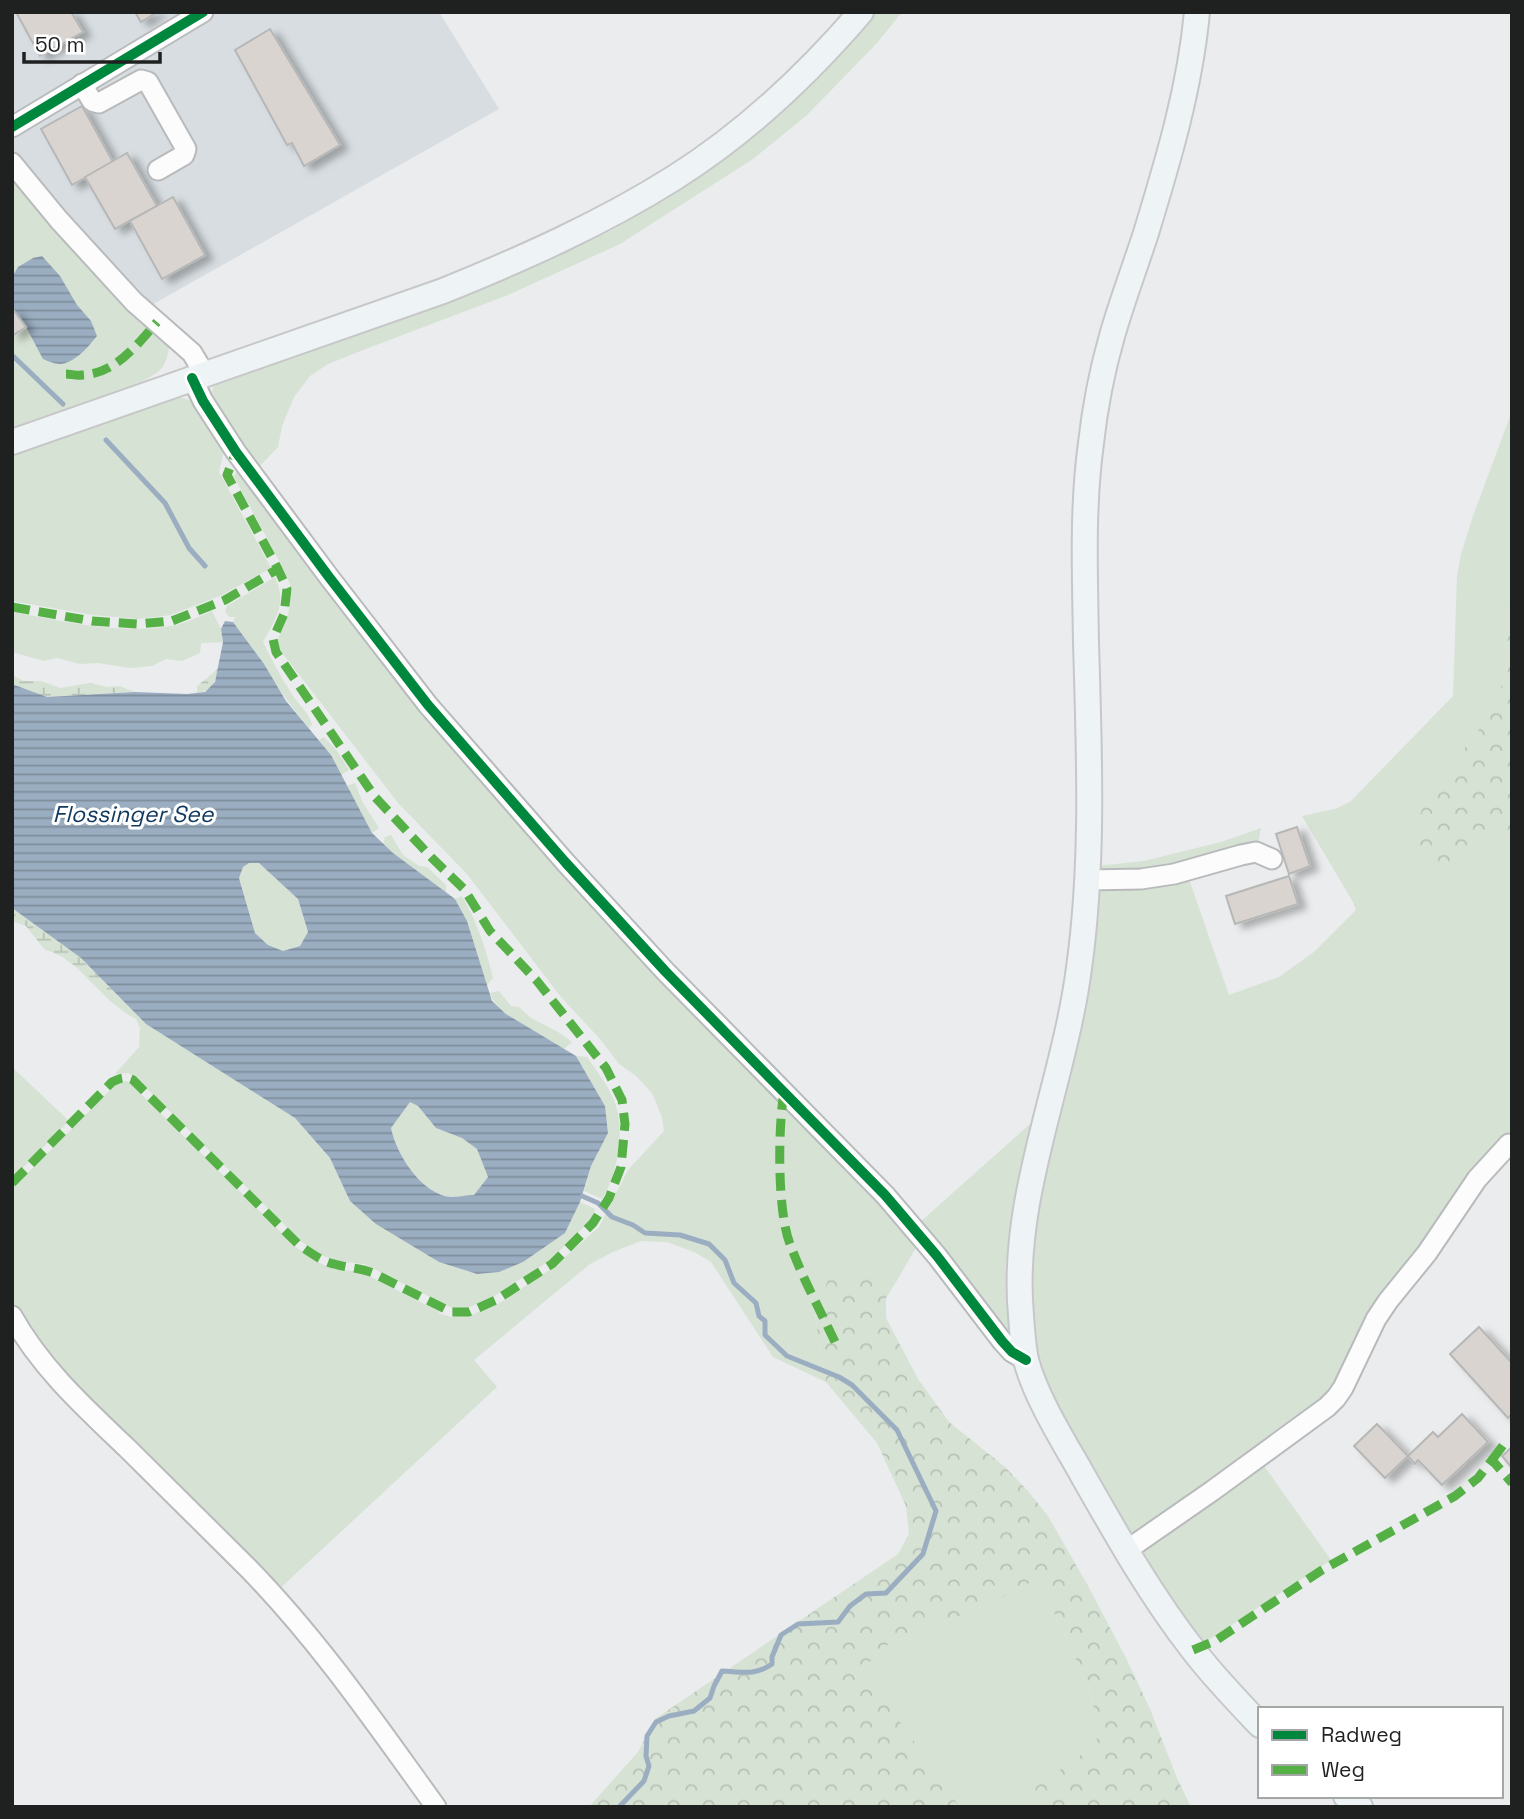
<svg xmlns="http://www.w3.org/2000/svg" width="1524" height="1819" font-family="'Space Grotesk',sans-serif">
	<style>
		.built { fill: #d7dde1 }
		.green { fill: #d6e2d4 }
		.forest { fill: url(#forest-crowns) }
		.wetland { fill: url(#wetland-marsh) }
		.water { fill: url(#water-rules); fill-rule: evenodd }
		.lines { fill: none; stroke-linecap: round; stroke-linejoin: round }
		.stream { stroke: #9baec1; stroke-width: 5 }
		.building { fill: #dad4d1; stroke: #b6b7b7; stroke-width: 2; filter: url(#shadow) }
		.minor-casing { stroke: #b9babc; stroke-width: 23 }
		.major-casing { stroke: #c7c7c8; stroke-width: 28 }
		.minor { stroke: #fcfcfc; stroke-width: 19 }
		.major { stroke: #eef4f6; stroke-width: 24 }
		.quiet { stroke: #55b145; stroke-width: 9; stroke-dasharray: 18 9; stroke-linecap: butt }
		.cycleway-casing { stroke: #fff; stroke-width: 15 }
		.cycleway { stroke: #00873e; stroke-width: 10 }
		.labels { text-anchor: middle; dominant-baseline: central; stroke-width: 6; stroke-linejoin: round; paint-order: stroke }
		.water-label { font-size: 23px; font-style: italic; fill: #0f395e; stroke: #fff }
	</style>
	<defs>
		<pattern id="forest-crowns" width="20" height="18" patternUnits="userSpaceOnUse" patternTransform="scale(1.75)"><rect width="20" height="18" fill="#d6e2d4"/><path d="M2 6a3 3 0 1 1 6 0M12 15a3 3 0 1 1 6 0" fill="none" stroke="#b7c2b6"/></pattern>
		<pattern id="wetland-marsh" width="20" height="14" patternUnits="userSpaceOnUse" patternTransform="scale(1.75)"><rect width="20" height="14" fill="#d6e2d4"/><path d="M1 5h8M5 5V1M11 12h8M15 12V8" fill="none" stroke="#b7c2b6"/></pattern>
		<pattern id="water-rules" width="6" height="5" patternUnits="userSpaceOnUse" patternTransform="scale(1.75)"><rect width="6" height="5" fill="#9baec1"/><path d="M0 2.5h6" fill="none" stroke="#7e8d9c"/></pattern>
		<filter id="shadow"><feDropShadow dx="8" dy="4.5" stdDeviation="3.5" flood-color="#0004"/></filter>
	</defs>
	<rect width="100%" height="100%" fill="#eaeced"/>
	<polygon class="built" points="12,12 439,12 499,109 132,316 12,177"/>
	<g class="green">
		<path d="M876 12H902L877 43 807 115 753 159 620 244 508 295 363 350 328 364 310 376 294 397 282 426 278 447 259 467C248 453 206 403 213 387 215 380 223 377 230 373L413 315 502 280 612 230 718 160 867 23Z"/>
		<path d="M12 177 132 316 169 348C165 370 160 372 141 382L12 427Z"/>
		<polygon points="177,397 190,400 201,410 224,451 219,472 271,568 222,595 171,615 138,619 93,615 12,601 12,451"/>
		<path d="M1512 411V595L1505 630 1507 673 1488 717 1426 799 1453 873C1468 856 1488 832 1512 834V1133L1485 1162 1331 1400 1130 1537 1045 1386 1031 1338V1240L1094 889 1188 876 1229 995 1279 977 1314 952 1356 910 1353 902 1302 816 1335 809 1350 802 1453 696 1457 576 1461 554 1473 516Z"/>
		<polygon points="237,469 321,583 420,711 559,870 802,1119 918,1244 896,1282 862,1269 815,1316 826,1382 773,1357 711,1262 694,1252 667,1242 641,1241 613,1252 590,1264 474,1360 497,1387 276,1592 102,1421 12,1309 12,1189 115,1085 126,1081 131,1084 297,1248 317,1262 334,1269 361,1272 438,1311 440,1314 452,1317 471,1315 498,1304 554,1267 599,1227 628,1170 664,1131 662,1117 652,1093 636,1076 619,1064 600,1039 561,997 467,874 399,804 280,650 278,639 288,615 292,589 282,566 234,477"/>
		<path d="M275 577C287 604 276 618 263 642 272 661 282 679 293 696 301 707 307 711 312 724L309 728C281 695 259 657 233 622L235 617H229L225 611 227 606Z"/>
		<path d="M212 611 221 629 223 642 201 643 200 653 182 661 166 659 152 666 130 668 98 663 80 664 57 658 44 661 12 652V612C64 621 118 635 171 626 185 624 199 616 212 611Z"/>
		<polygon points="324,737 337,751 349,770 341,775 331,755 319,740"/>
		<polygon points="355,783 363,803 379,828 372,833 347,786"/>
		<polygon points="1261,828 1258,843 1170,870 1098,873 1097,866 1144,861 1221,842"/>
		<polygon points="391,835 403,855 419,866 427,867 446,885 446,893 393,853 383,844 385,837"/>
		<polygon points="249,863 259,863 298,899 308,933 300,946 283,951 268,945 255,933 239,877 243,867"/>
		<path d="M462 896C477 922 486 949 493 978L487 985 467 921 455 899Z"/>
		<path d="M499 991 511 1006 519 1007 531 1018 558 1032 572 1042 564 1049C545 1037 496 1015 490 993Z"/>
		<polygon points="146,1024 295,1118 330,1158 350,1201 439,1262 477,1274 499,1272 565,1233 580,1202 595,1209 591,1220 549,1261 494,1296 468,1308 452,1308 364,1264 336,1261 321,1255 302,1242 135,1077 128,1073 115,1074 139,1047 140,1028"/>
		<path d="M576 1056 587 1057C595 1069 605 1081 611 1094 627 1123 619 1172 602 1199L584 1191 591 1166 608 1133 605 1106Z"/>
		<polygon points="12,1067 69,1121 12,1179"/>
		<path d="M410 1101 418 1106 436 1128 462 1138 477 1149 488 1177 474 1195C467 1195 459 1197 451 1197 422 1195 396 1154 391 1128Z"/>
		<polygon points="1038,1117 1011,1337 1007,1336 919,1223"/>
		<polygon points="1262,1463 1331,1560 1204,1643 1199,1642 1140,1556 1143,1547"/>
		<polygon points="1029,1582 1044,1591 1070,1646 1090,1692 1100,1734 1091,1748 1037,1786 1030,1799 1033,1807 960,1807 862,1670 885,1646 989,1604"/>
	</g>
	<g class="forest">
		<path d="M1512 595V834C1488 832 1468 856 1453 873L1429 859 1417 841 1420 815 1426 799 1488 717 1507 673 1505 630Z"/>
		<polygon points="862,1269 896,1282 886,1298 886,1318 918,1379 949,1422 1005,1467 1028,1491 1048,1516 1088,1586 1126,1658 1150,1709 1177,1778 1191,1807 1033,1807 1030,1799 1037,1786 1091,1748 1100,1734 1090,1692 1070,1646 1044,1591 1029,1583 989,1604 885,1646 863,1669 960,1807 589,1807 638,1752 655,1719 898,1554 909,1534 906,1506 877,1443 826,1382 815,1316 828,1280"/>
	</g>
	<g class="wetland">
		<path d="M218 669C215 683 211 691 197 693V686Z"/>
		<polygon points="12,675 24,681 41,681 60,688 90,683 108,687 119,686 135,692 47,697 12,684"/>
		<polygon points="12,908 81,958 146,1024 140,1028 136,1019 127,1014 110,1001 75,966 61,956 44,949 26,926 12,921"/>
	</g>
	<g class="water">
		<path d="M42 256 60 276 77 305 91 321 97 336C88 347 75 363 60 364 54 364 48 361 43 359L26 327 12 308V277L18 267 33 258Z"/>
		<path d="M225 621 233 622 264 664 286 701 331 755 372 833 393 853 455 899 467 921 492 1001 506 1014 576 1056 605 1106 608 1133 591 1166 580 1202 565 1233 523 1262 499 1272 477 1274 439 1262 376 1224 350 1201 330 1158 295 1118 146 1024 81 958 12 908V684L47 697 135 692 187 694 205 692 215 682 223 642 221 629ZM249 863H259L298 899 308 932 300 946 283 951 268 945 255 933 239 878 243 867ZM410 1102 418 1106 436 1128 462 1138 477 1149 488 1177 474 1195C467 1195 459 1197 451 1197 422 1195 396 1154 391 1128Z"/>
	</g>
	<g class="lines">
		<g class="stream">
			<polyline points="12,355 63,404"/>
			<polyline points="106,440 165,503 189,548 205,566"/>
			<path d="M582 1196 598 1203 612 1217 633 1225 645 1233 680 1235 709 1244 725 1260 734 1283 756 1303 759 1316 765 1321V1335L787 1356 839 1377 852 1385 897 1430 936 1511 923 1554 886 1593 866 1594 850 1606 838 1622 798 1624 781 1635 772 1657V1664C755 1676 742 1672 722 1671L714 1686 710 1698 694 1711 669 1716 656 1722 647 1736 646 1756 649 1766 644 1781 619 1807"/>
		</g>
	</g>
	<g class="building">
		<polygon points="16,12 71,12 83,32 40,56"/>
		<polygon points="135,12 157,12 141,22"/>
		<polygon points="270,29 340,145 304,166 292,143 287,145 235,50"/>
		<polygon points="82,106 113,162 72,185 41,129"/>
		<polygon points="127,153 157,206 115,229 85,177"/>
		<polygon points="173,197 205,255 162,279 130,221"/>
		<polygon points="12,308 26,327 12,336"/>
		<polygon points="1297,827 1310,866 1289,874 1276,834"/>
		<polygon points="1289,876 1298,904 1235,924 1226,896"/>
		<polygon points="1479,1327 1512,1363 1512,1414 1508,1418 1450,1354"/>
		<polygon points="1462,1414 1488,1442 1442,1485 1418,1460 1415,1464 1408,1456 1433,1432 1438,1437"/>
		<polygon points="1377,1424 1408,1456 1385,1478 1354,1446"/>
		<polygon points="1512,1447 1512,1468 1502,1456"/>
	</g>
	<g class="lines">
		<defs>
			<g id="minor">
				<polyline points="82,84 92,101 99,103 141,80 148,82 186,149 184,155 158,170"/>
				<polyline points="12,127 203,12"/>
				<polyline points="12,163 59,220 134,302 192,353 204,373"/>
				<polyline points="192,378 203,401 236,452 329,577 428,705 566,863 665,971 885,1195 937,1256 1002,1341 1012,1352 1026,1360"/>
				<polyline points="1087,880 1141,879 1174,874 1241,855 1256,852 1272,859"/>
				<path d="M12 1316C41 1368 84 1407 127 1448 167 1488 208 1528 248 1568 320 1642 376 1724 436 1807"/>
				<polyline points="1127,1550 1212,1491 1327,1407 1336,1398 1343,1388 1376,1319 1388,1301 1427,1253 1477,1179 1509,1144"/>
			</g>
			<g id="major">
				<path d="M1197 12C1190 88 1168 161 1146 233 1135 267 1122 301 1112 336 1102 371 1095 407 1091 443 1082 509 1085 575 1086 642 1089 750 1094 860 1079 968 1064 1084 1010 1198 1021 1315 1022 1330 1023 1346 1026 1360 1035 1396 1064 1442 1082 1474 1116 1534 1151 1596 1194 1651 1214 1677 1237 1701 1260 1725"/>
				<path d="M12 442 443 291C522 259 601 224 674 178 744 134 807 75 861 12"/>
				<polyline points="1346,1796 1360,1807"/>
			</g>
		</defs>
		<use href="#minor" class="minor-casing"/>
		<use href="#major" class="major-casing"/>
		<use href="#minor" class="minor"/>
		<use href="#major" class="major"/>
		<g class="quiet">
			<path d="M66 374C71 374 77 376 82 375 115 374 137 345 157 322"/>
			<polyline points="12,607 92,621 138,624 172,621 225,600 278,569"/>
			<path d="M784 1092C778 1127 777 1211 790 1244 802 1277 820 1310 835 1342"/>
			<path d="M12 1183 112 1082C120 1078 125 1076 133 1080L299 1245C311 1253 321 1261 334 1264 348 1268 360 1268 373 1273L451 1312H469L496 1300 552 1264 593 1223 609 1198 621 1167 625 1124 622 1100 606 1068 537 981 490 931 464 889 431 857 375 797 276 652 273 639 284 614 287 589 278 569 227 475 236 452"/>
			<polyline points="1492,1460 1507,1440"/>
			<polyline points="1193,1650 1215,1641 1322,1570 1455,1496 1478,1478 1492,1460 1512,1483"/>
		</g>
		<defs>
			<g id="cycleway">
				<polyline points="12,127 203,12"/>
				<polyline points="192,378 203,401 236,452 329,577 428,705 566,863 665,971 885,1195 937,1256 1002,1341 1012,1352 1026,1360"/>
			</g>
		</defs>
		<use href="#cycleway" class="cycleway-casing"/>
		<use href="#cycleway" class="cycleway"/>
	</g>
	<g class="labels">
		<g class="water-label">
			<text x="133" y="814">Flossinger See</text>
		</g>
	</g>
	<rect width="1524" height="1819" fill="none" stroke="#1f2020" stroke-width="28"/>
	<rect x="1258" y="1707" width="245" height="91" fill="#ffffff" stroke="#a5a6a6" stroke-width="2"/>
	<rect x="1272" y="1730" width="35" height="10" fill="#00873e" stroke="#a5a6a6" stroke-width="2"/>
	<text x="1321" y="1742" font-size="21" fill="#1f2020">Radweg</text>
	<rect x="1272" y="1765" width="35" height="10" fill="#55b145" stroke="#a5a6a6" stroke-width="2"/>
	<text x="1321" y="1777" font-size="21" fill="#1f2020">Weg</text>
	<path d="M24 52v10h136v-10" fill="none" stroke="#1f2020" stroke-width="3.5"/>
	<text x="35" y="52" font-size="21" fill="#1f2020" stroke="#ffffff" stroke-width="5" paint-order="stroke">50 m</text>
</svg>
